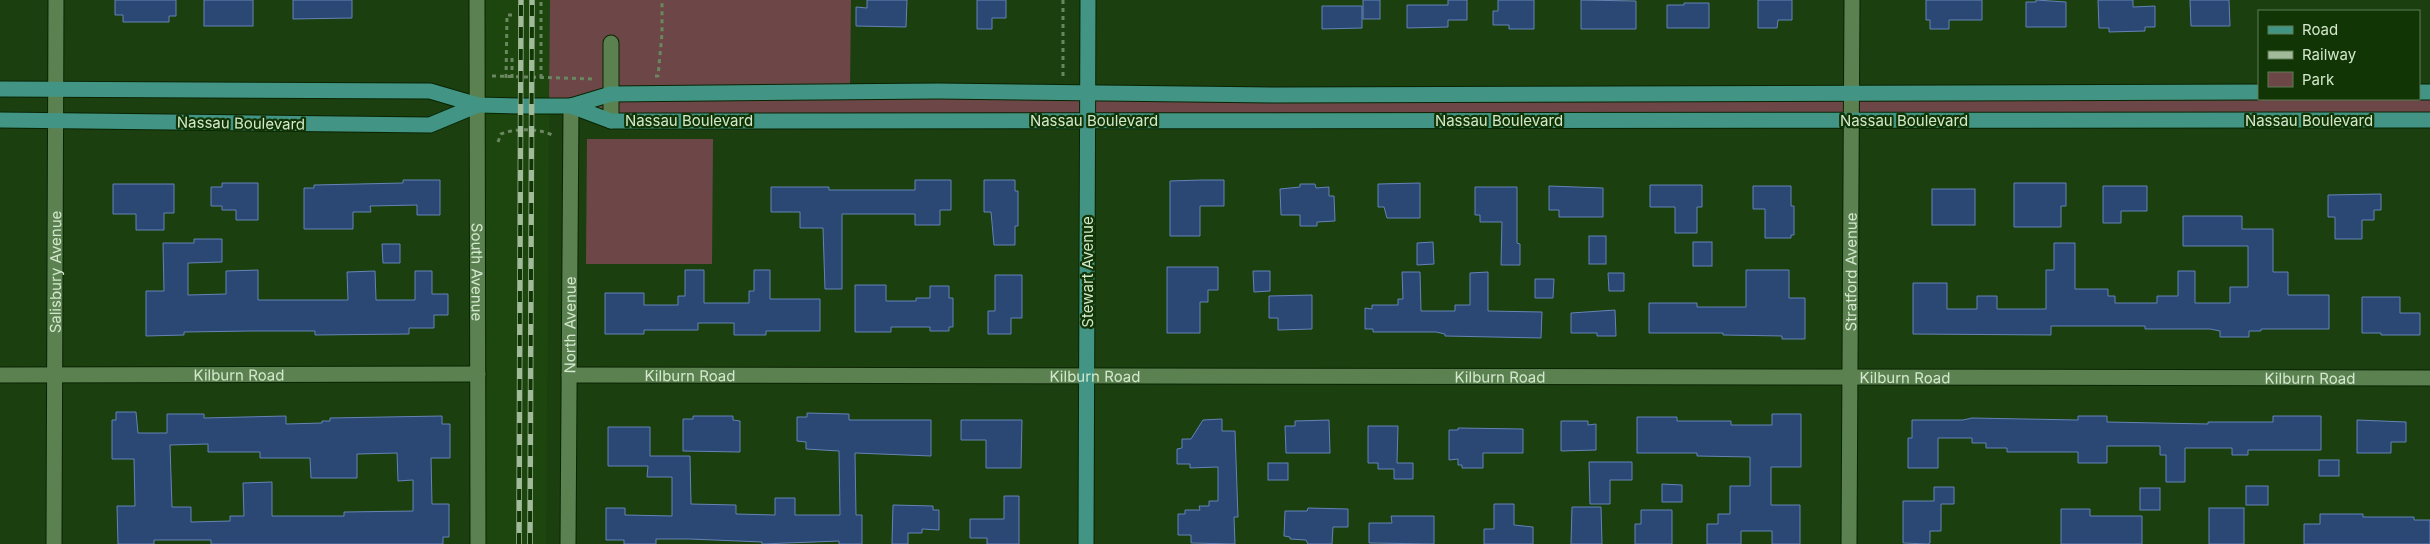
<svg xmlns="http://www.w3.org/2000/svg" width="2430" height="544" font-family="Inter,sans-serif">
	<style>
		.built { fill: #1d460f }
		.green { fill: #6d4747 }
		.building { fill: #2b4875; stroke: #6383b5; fill-rule: evenodd }
		.lines { fill: none; stroke-linecap: round; stroke-linejoin: round }
		.minor-casing { stroke: #092402; stroke-width: 17 }
		.major-casing { stroke: #092402; stroke-width: 17 }
		.path { stroke: #6a8760; stroke-width: 3; stroke-dasharray: 4 4; stroke-linecap: butt }
		.minor { stroke: #5b8150; stroke-width: 15 }
		.major { stroke: #429584; stroke-width: 15 }
		.rail-casing { stroke: #a1ba99; stroke-width: 5.5 }
		.rail { stroke: #113504; stroke-width: 4; stroke-dasharray: 11; stroke-linecap: butt }
		.labels { text-anchor: middle; dominant-baseline: central; stroke-width: 4.5; stroke-linejoin: round; paint-order: stroke }
		.street-label { font-size: 15px; fill: #d3e8cd; stroke: #113504 }
	</style>
	<rect width="100%" height="100%" fill="#1c3f10"/>
	<polygon class="built" points="474,0 550,0 546,544 475,544"/>
	<g class="green">
		<polygon points="550,0 851,0 850,89 2259,99 2419,99 2430,96 2430,122 613,121 549,104"/>
		<polygon points="587,139 713,139 712,264 586,264"/>
	</g>
	<g class="building">
		<polygon points="115,0 176,0 176,16 169,16 169,22 123,22 123,15 115,15"/>
		<rect x="204" y="0" width="49" height="26"/>
		<polygon points="293,0 352,0 352,18 293,19"/>
		<polygon points="867,0 907,0 906,27 856,26 856,7 867,8"/>
		<polygon points="977,0 1006,0 1006,18 992,18 992,29 977,29"/>
		<rect x="1363" y="0" width="17" height="19"/>
		<polygon points="1448,0 1467,0 1467,20 1448,20 1448,27 1407,28 1407,5 1448,5"/>
		<polygon points="1498,0 1534,0 1534,29 1509,29 1509,25 1493,25 1493,11 1498,11"/>
		<polygon points="1581,0 1636,1 1636,29 1581,29"/>
		<polygon points="1758,0 1792,0 1792,20 1778,20 1777,28 1758,28"/>
		<polygon points="1926,0 1982,0 1982,20 1949,20 1949,29 1930,29 1930,20 1926,20"/>
		<polygon points="2036,0 2066,2 2066,27 2026,27 2026,2 2036,2"/>
		<polygon points="2098,0 2133,0 2133,7 2155,6 2155,27 2145,27 2145,31 2109,32 2109,28 2099,28"/>
		<polygon points="2190,0 2229,0 2230,26 2191,26"/>
		<polygon points="1684,3 1709,3 1709,28 1667,28 1667,5 1684,5"/>
		<polygon points="1322,6 1362,6 1362,28 1322,29"/>
		<polygon points="403,180 440,180 440,215 417,215 417,205 370,206 371,212 353,212 353,229 304,229 304,188 314,188 314,185 403,183"/>
		<polygon points="915,180 951,180 951,210 940,210 940,225 915,225 915,214 842,214 842,289 825,289 823,228 800,228 800,212 771,212 771,187 829,187 829,190 915,190"/>
		<polygon points="984,180 1015,180 1015,191 1018,191 1018,226 1015,226 1015,245 994,245 991,212 984,212"/>
		<polygon points="1201,180 1224,180 1224,206 1200,206 1200,236 1170,236 1170,181"/>
		<polygon points="222,183 258,183 258,220 236,220 236,210 222,210 222,206 211,206 211,187 222,187"/>
		<polygon points="1420,183 1420,218 1387,218 1384,207 1378,207 1378,184"/>
		<polygon points="2014,183 2066,183 2066,206 2061,206 2061,227 2014,227"/>
		<polygon points="113,184 174,184 174,213 164,213 164,230 136,230 136,214 113,214"/>
		<polygon points="1300,184 1315,184 1316,188 1329,187 1329,196 1334,196 1335,221 1317,222 1317,226 1300,226 1300,215 1281,215 1280,189 1300,187"/>
		<polygon points="1650,185 1702,185 1702,207 1697,207 1697,233 1675,233 1675,207 1650,207"/>
		<polygon points="1549,186 1603,188 1603,217 1559,217 1559,210 1549,210"/>
		<polygon points="1753,186 1791,186 1791,206 1794,206 1794,235 1791,235 1791,238 1765,238 1765,209 1753,209"/>
		<polygon points="2103,186 2147,186 2147,211 2121,211 2121,223 2103,223"/>
		<polygon points="1475,187 1517,187 1517,243 1520,244 1520,265 1501,265 1502,222 1480,222 1480,215 1475,215"/>
		<rect x="1932" y="189" width="43" height="36"/>
		<polygon points="2381,194 2381,210 2374,210 2374,220 2362,220 2362,239 2335,239 2335,217 2328,217 2328,195"/>
		<polygon points="2183,216 2242,216 2242,229 2273,229 2273,272 2288,272 2288,295 2329,295 2329,329 2261,329 2261,331 2249,331 2249,337 2220,337 2220,331 2210,329 2145,329 2145,326 2051,326 2051,335 1913,334 1913,283 1947,283 1947,309 1977,309 1977,296 1997,296 1997,309 2046,309 2046,270 2054,270 2054,243 2075,243 2075,289 2108,289 2108,296 2115,296 2115,303 2157,303 2157,296 2178,296 2178,271 2195,271 2195,303 2230,303 2230,287 2248,287 2248,246 2183,246"/>
		<rect x="1589" y="236" width="17" height="28"/>
		<polygon points="194,239 222,239 222,262 188,263 188,295 226,294 226,271 258,270 258,300 348,300 347,272 375,271 376,300 415,300 415,271 432,271 432,294 448,294 448,315 434,315 434,328 409,328 409,334 315,335 315,331 252,331 184,332 184,335 146,336 146,291 164,291 163,243 194,243"/>
		<polygon points="1433,242 1434,264 1417,265 1417,243"/>
		<rect x="1693" y="242" width="19" height="24"/>
		<polygon points="382,244 400,244 400,263 383,263"/>
		<polygon points="1167,267 1218,267 1218,290 1208,290 1208,302 1200,302 1200,333 1167,333"/>
		<polygon points="685,270 704,270 704,303 749,303 749,291 754,291 754,270 770,270 770,299 820,299 820,331 766,331 766,335 734,335 734,323 698,323 698,330 644,330 644,334 605,334 605,293 644,293 644,305 678,305 678,296 685,296"/>
		<polygon points="1746,270 1789,270 1789,298 1805,298 1805,339 1782,339 1782,336 1723,335 1723,333 1649,333 1649,303 1697,303 1697,307 1746,307"/>
		<polygon points="1253,271 1270,271 1270,291 1254,292"/>
		<polygon points="1402,272 1420,272 1421,311 1455,311 1455,305 1470,305 1470,273 1488,272 1488,311 1542,312 1541,338 1445,336 1445,334 1436,332 1373,332 1373,329 1365,329 1365,308 1372,309 1372,305 1398,305 1398,299 1403,299"/>
		<polygon points="1608,273 1624,273 1624,291 1609,291"/>
		<polygon points="995,275 1022,275 1022,318 1011,318 1011,334 988,334 988,311 995,311"/>
		<polygon points="1535,279 1554,279 1553,298 1535,298"/>
		<polygon points="855,285 886,285 886,301 916,301 916,298 930,298 930,286 949,286 949,298 953,298 953,327 949,327 949,331 930,331 930,327 891,327 891,332 855,332"/>
		<polygon points="1312,295 1312,329 1278,330 1278,318 1269,318 1269,296"/>
		<polygon points="2362,297 2400,297 2400,313 2420,313 2420,335 2381,335 2381,333 2362,333"/>
		<polygon points="1615,310 1616,336 1597,336 1597,333 1571,333 1571,313"/>
		<path d="M116 412H136L138 433H167V414H204V418L286 416V424L322 423V421H330V418L442 416V424H450V458H431L432 504H449V537H443V544H211V540H154V544H118L117 506H135L134 459H112V420H116ZM208 444V452H260V458H310L311 478H357V454L397 453 398 481 413 480V511L344 512V516H272V482L243 483 244 516H230V521L191 522V507H172L170 445Z"/>
		<polygon points="807,413 849,414 849,420 931,420 931,456 855,453 856,515 862,515 862,544 839,544 839,541 762,544 762,542 690,539 656,539 656,544 624,544 624,540 606,540 606,508 625,508 625,515 672,516 672,477 647,477 648,466 608,466 608,427 650,427 650,456 690,456 691,504 736,505 736,514 775,515 775,498 795,498 795,515 840,515 839,451 806,449 806,442 797,441 797,417 807,417"/>
		<polygon points="1772,414 1801,414 1801,467 1771,467 1771,505 1800,505 1800,544 1772,544 1772,531 1741,531 1741,544 1707,544 1707,524 1718,524 1718,514 1730,514 1730,486 1750,486 1750,457 1697,456 1697,453 1637,453 1637,417 1677,417 1677,421 1731,421 1731,425 1772,425"/>
		<polygon points="693,416 733,416 733,420 740,421 740,452 683,451 683,419 693,419"/>
		<polygon points="2078,416 2107,416 2107,422 2208,424 2208,422 2273,422 2273,416 2321,416 2321,450 2248,450 2248,455 2232,455 2232,448 2185,448 2185,482 2166,482 2166,455 2160,455 2160,446 2107,446 2107,463 2078,463 2078,452 2007,452 2007,448 1986,448 1986,443 1972,443 1972,438 1938,438 1938,468 1908,468 1908,438 1912,438 1912,420 1963,420 1972,418 2078,420"/>
		<polygon points="1222,419 1222,431 1235,431 1238,517 1234,517 1235,544 1191,543 1191,535 1178,535 1178,514 1185,514 1185,510 1200,510 1199,506 1209,506 1209,501 1218,501 1218,467 1190,468 1190,464 1177,464 1177,449 1182,448 1182,439 1191,439 1203,420"/>
		<polygon points="961,420 1022,420 1021,468 986,468 986,440 961,440"/>
		<polygon points="1329,420 1330,453 1286,453 1285,426 1295,426 1295,421"/>
		<polygon points="2357,420 2406,422 2406,442 2391,442 2391,453 2357,453"/>
		<polygon points="1561,421 1588,421 1588,425 1596,424 1596,450 1561,451"/>
		<polygon points="1368,426 1398,426 1397,463 1413,463 1413,479 1394,479 1394,469 1378,469 1378,463 1368,463"/>
		<polygon points="1458,428 1523,429 1523,453 1483,453 1483,468 1462,468 1462,465 1458,465 1458,459 1449,460 1449,430 1458,430"/>
		<rect x="2319" y="460" width="20" height="16"/>
		<polygon points="1589,462 1632,462 1632,480 1610,480 1610,504 1590,504"/>
		<rect x="1268" y="463" width="20" height="17"/>
		<polygon points="1662,484 1682,485 1682,502 1662,502"/>
		<rect x="2246" y="486" width="22" height="19"/>
		<polygon points="1934,487 1954,487 1954,504 1941,504 1941,531 1930,531 1930,543 1928,544 1903,543 1903,501 1934,501"/>
		<rect x="2140" y="488" width="20" height="22"/>
		<polygon points="1004,496 1019,496 1019,544 987,544 987,538 970,538 970,519 1004,519"/>
		<polygon points="1494,504 1514,504 1514,525 1533,527 1533,544 1484,544 1484,529 1494,529"/>
		<polygon points="893,505 933,506 933,510 939,510 939,530 922,529 922,533 908,533 908,544 892,544"/>
		<polygon points="1572,507 1601,507 1602,544 1571,544"/>
		<polygon points="1308,508 1348,509 1348,527 1333,527 1332,544 1308,544 1306,540 1290,539 1290,537 1284,536 1285,511 1307,511"/>
		<rect x="2209" y="508" width="35" height="36"/>
		<polygon points="2061,509 2090,509 2090,516 2142,516 2142,544 2061,544"/>
		<polygon points="1641,510 1672,510 1672,544 1635,544 1635,524 1641,524"/>
		<polygon points="2320,514 2363,514 2363,517 2414,517 2414,520 2430,520 2430,544 2304,544 2304,524 2320,524"/>
		<polygon points="1391,516 1434,516 1434,544 1369,543 1369,523 1392,523"/>
	</g>
	<g class="lines">
		<defs>
			<g id="minor">
				<path id="s1" d="M477 0 478 544"/>
				<polyline points="611,43 611,121"/>
				<path id="s2" d="M0 375 478 374"/>
				<path id="s3" d="M569 375 2430 378"/>
				<path id="s4" d="M54 544 56 0"/>
				<path id="s5" d="M568 544 571 106"/>
				<path id="s6" d="M1849 544 1852 0"/>
			</g>
			<g id="major">
				<polyline points="0,89 430,91 478,105 520,106 571,106 611,94 938,91 1279,95 2259,92"/>
				<polyline points="2419,92 2430,92"/>
				<polyline points="571,106 611,121 2430,120"/>
				<polyline points="0,120 430,125 478,105"/>
				<polyline points="1086,544 1088,0"/>
			</g>
		</defs>
		<use href="#minor" class="minor-casing"/>
		<use href="#major" class="major-casing"/>
		<g class="path">
			<polyline points="1063,0 1063,76"/>
			<polyline points="492,76 596,79"/>
			<polyline points="655,76 658,76 662,34 662,0"/>
			<polyline points="506,78 507,15 513,15"/>
			<polyline points="512,78 512,56"/>
			<polyline points="541,78 541,0"/>
			<path d="M498 142 501 134C515 128 541 128 554 136"/>
		</g>
		<use href="#minor" class="minor"/>
		<use href="#major" class="major"/>
		<defs>
			<g id="rail">
				<polyline points="519,544 521,0"/>
				<polyline points="530,544 532,0"/>
			</g>
		</defs>
		<use href="#rail" class="rail-casing"/>
		<use href="#rail" class="rail"/>
	</g>
	<g class="labels">
		<g class="street-label">
			<text x="689" y="120">Nassau Boulevard</text>
			<text x="1094" y="120">Nassau Boulevard</text>
			<text x="1499" y="120">Nassau Boulevard</text>
			<text x="1904" y="120">Nassau Boulevard</text>
			<text x="2309" y="120">Nassau Boulevard</text>
			<text transform="translate(241 123) rotate(1)">Nassau Boulevard</text>
			<text stroke="none"><textPath href="#s4" startOffset="272">Salisbury Avenue</textPath></text>
			<text stroke="none"><textPath href="#s1" startOffset="272">South Avenue</textPath></text>
			<text transform="translate(1087 272) rotate(-90)">Stewart Avenue</text>
			<text stroke="none"><textPath href="#s6" startOffset="272">Stratford Avenue</textPath></text>
			<text stroke="none"><textPath href="#s5" startOffset="219">North Avenue</textPath></text>
			<text stroke="none"><textPath href="#s2" startOffset="239">Kilburn Road</textPath></text>
			<text stroke="none"><textPath href="#s3" startOffset="121">Kilburn Road</textPath></text>
			<text stroke="none"><textPath href="#s3" startOffset="526">Kilburn Road</textPath></text>
			<text stroke="none"><textPath href="#s3" startOffset="931">Kilburn Road</textPath></text>
			<text stroke="none"><textPath href="#s3" startOffset="1336">Kilburn Road</textPath></text>
			<text stroke="none"><textPath href="#s3" startOffset="1741">Kilburn Road</textPath></text>
		</g>
	</g>
	<rect x="2258" y="10" width="162" height="90" fill="#113504" stroke="#5f7d54"/>
	<rect x="2268" y="26" width="25" height="8" fill="#429584" stroke="#5f7d54"/>
	<text x="2302" y="35" font-size="15" fill="#d3e8cd">Road</text>
	<rect x="2268" y="51" width="25" height="8" fill="#a1ba99" stroke="#5f7d54"/>
	<text x="2302" y="60" font-size="15" fill="#d3e8cd">Railway</text>
	<rect x="2268" y="72" width="25" height="15" fill="#6d4747" stroke="#5f7d54"/>
	<text x="2302" y="85" font-size="15" fill="#d3e8cd">Park</text>
</svg>
